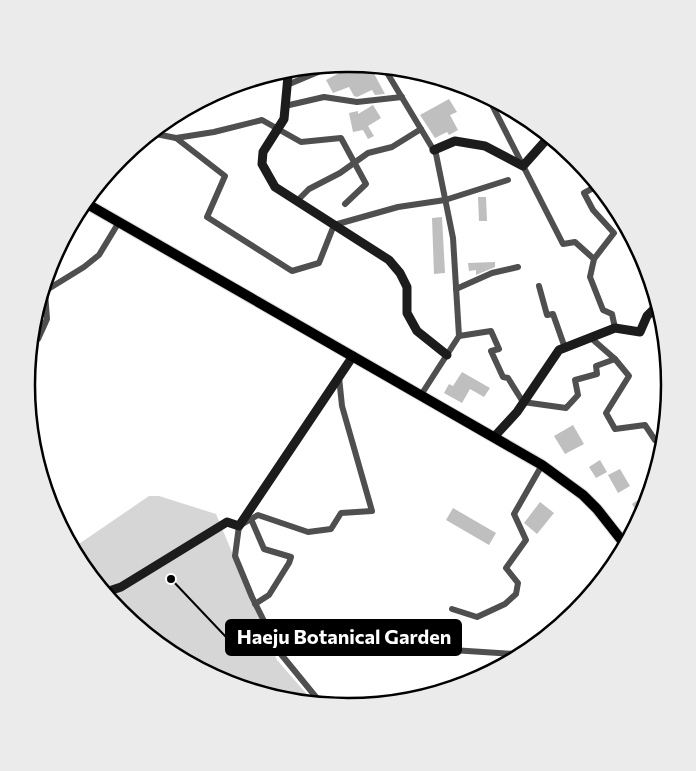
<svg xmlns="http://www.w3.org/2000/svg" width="696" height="771" font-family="Commissioner,sans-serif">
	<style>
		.green { fill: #d6d6d6 }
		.building { fill: #bfbfbf }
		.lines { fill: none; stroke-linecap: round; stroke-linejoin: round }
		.primary-casing { stroke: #dbdbdb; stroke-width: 12 }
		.street { stroke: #4f4f4f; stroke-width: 6 }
		.secondary { stroke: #1c1c1c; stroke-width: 9 }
		.primary { stroke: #000; stroke-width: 10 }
		.rim { fill: none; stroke: #000; stroke-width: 2.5 }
		.leader { fill: none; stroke: #000; stroke-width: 2 }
		.callout-dot { fill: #000; stroke: #fff; stroke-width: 2 }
		.callout { fill: #000; stroke: #000; stroke-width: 2 }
		.callout-label { font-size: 20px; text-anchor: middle; font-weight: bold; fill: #fff }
	</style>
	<rect width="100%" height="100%" fill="#fff"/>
	<polygon class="green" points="149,496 159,496 216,514 277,660 312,700 225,683 120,613 76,546"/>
	<g class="building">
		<polygon points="348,64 371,68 385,94 375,95 372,90 357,97 354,96 349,87 333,93 326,80 341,72 339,68"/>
		<polygon points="449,99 457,112 450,115 458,130 449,135 447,132 435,138 420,115"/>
		<polygon points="373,105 381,118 368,126 374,136 368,139 363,130 353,132 349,113 358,111 358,114"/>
		<polygon points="478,197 486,197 487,221 479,221"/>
		<polygon points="442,217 445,273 434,274 432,218"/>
		<polygon points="495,262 495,267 476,275 476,270 469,271 468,263"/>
		<polygon points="462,372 490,388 484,397 470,389 462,403 444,393 449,384 453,386"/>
		<polygon points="573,425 584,444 565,454 554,436"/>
		<polygon points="600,460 607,472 596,478 589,467"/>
		<polygon points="620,469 630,486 618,493 608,475"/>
		<polygon points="644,496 647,501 645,509 640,517 632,504"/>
		<polygon points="540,502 554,513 537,534 524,523"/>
		<polygon points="453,508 496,533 489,545 446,520"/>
	</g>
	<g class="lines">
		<defs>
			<polyline id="primary" points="89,205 542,465 583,495 597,509 623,542"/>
		</defs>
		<use href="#primary" class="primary-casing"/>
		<g class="street">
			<polyline points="386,71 436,154 453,238 459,336 421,395"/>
			<polyline points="287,85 330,67"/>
			<polyline points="490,101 563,244 575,242 594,259 590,277 603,310 612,314 615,328"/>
			<polyline points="285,106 324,97 357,102 402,97"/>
			<polyline points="156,134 176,138 225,176 207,217 292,271 319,263 334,225 398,207 445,200 508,180"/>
			<polyline points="176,138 214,132 262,120 301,142 341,138 366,184 345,204"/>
			<polyline points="297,201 309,189 340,173 368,153 392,147 421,129"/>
			<polyline points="594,259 614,233 593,210 584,193 595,187"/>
			<polyline points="539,286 547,315 553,314 565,348"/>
			<polyline points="456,289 492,273 518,267"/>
			<polyline points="45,291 84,267 99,255 119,222"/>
			<polyline points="459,336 491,331 499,349 491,351 503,377 508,378 523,402 566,408 578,395 575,380 597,374 596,366 615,359"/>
			<polyline points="36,338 38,339 47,319 45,292"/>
			<polyline points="591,338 615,359 629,376 606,413 615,429 645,425 655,440"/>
			<polyline points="251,519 264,549 291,557 289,563 269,595 255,604"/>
			<polyline points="452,609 477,617 505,604 516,594 518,583 506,568 526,540 514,514 542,465"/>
			<polyline points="452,650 514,654"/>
			<polyline points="320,702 280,653 252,597 235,556 239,526 258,515 308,532 331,529 341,513 372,511 342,406 339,377"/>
		</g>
		<g class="secondary">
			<polyline points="288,76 284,119 263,152 262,164 275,187 389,260 400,273 407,287 407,313 417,331 447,355"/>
			<polyline points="434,150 455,141 485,146 523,166 547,139"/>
			<polyline points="494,437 517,412 559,350 615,328 640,332 647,316 654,309"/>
			<polyline points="106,592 121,587 227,522 239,526 353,356"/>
		</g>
		<use href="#primary" class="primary"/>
	</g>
	<path d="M0 0H696V771H0ZM35 385a313 313 0 1 1 626 0a313 313 0 1 1-626 0Z" fill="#ebebeb" fill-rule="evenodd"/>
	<path class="rim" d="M35 385a313 313 0 1 1 626 0a313 313 0 1 1-626 0Z"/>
	<path class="leader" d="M171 579L226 637"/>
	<circle class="callout-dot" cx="171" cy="579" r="5"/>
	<rect class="callout" x="226" y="620" width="235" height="35" rx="5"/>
	<g class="callout-label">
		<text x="344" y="644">Haeju Botanical Garden</text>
	</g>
</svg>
